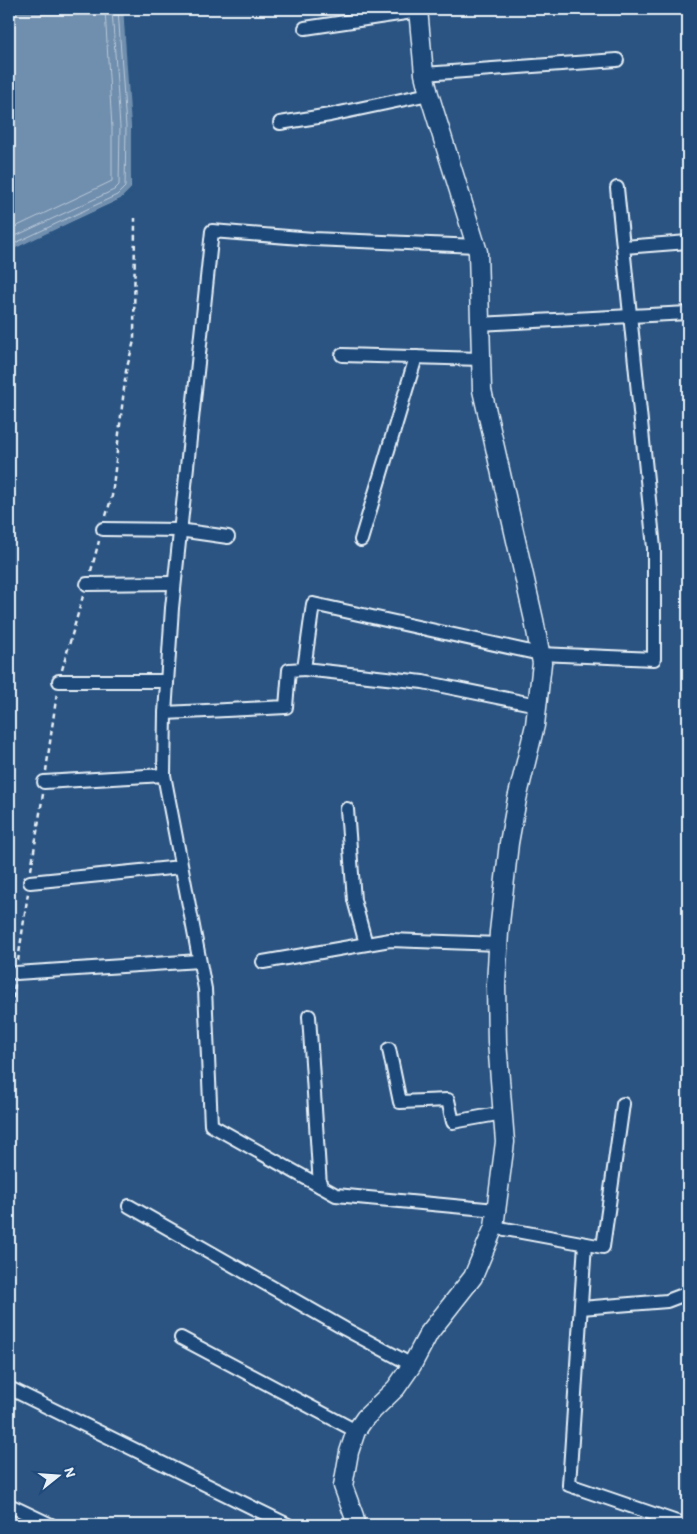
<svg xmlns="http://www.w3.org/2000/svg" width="697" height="1534" font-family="Itim,sans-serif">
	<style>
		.water { fill: #708ead; stroke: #a0b6cb }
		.pier { fill: #2b5482 }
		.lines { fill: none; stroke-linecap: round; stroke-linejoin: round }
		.shore { stroke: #b8c9da; stroke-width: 1 }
		.street-casing { stroke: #e8f1f8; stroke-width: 16 }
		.secondary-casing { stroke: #e8f1f8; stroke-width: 21 }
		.path { stroke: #e8f1f8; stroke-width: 2.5; stroke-dasharray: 5 4; stroke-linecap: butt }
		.street { stroke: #1f4a7a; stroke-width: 12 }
		.secondary { stroke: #1f4a7a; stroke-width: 18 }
	</style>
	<rect width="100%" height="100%" fill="#2b5482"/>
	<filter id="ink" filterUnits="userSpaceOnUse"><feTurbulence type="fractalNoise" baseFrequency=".02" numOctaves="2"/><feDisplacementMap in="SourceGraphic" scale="10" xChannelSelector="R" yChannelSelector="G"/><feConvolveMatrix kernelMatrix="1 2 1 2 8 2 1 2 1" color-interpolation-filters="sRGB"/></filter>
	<g filter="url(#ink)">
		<path class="water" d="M9 9H123C128 68 134 129 131 188L120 199 9 251Z"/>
		<polygon class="pier" points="123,9 126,9 133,127 133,189 129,195 121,202 9,254 9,251 34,239 120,199 131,188 131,127"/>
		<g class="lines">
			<g class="shore">
				<polyline points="9,230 112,181 112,128 105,9"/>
				<polyline points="9,239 114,190 119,185 120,127 112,9"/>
				<polyline points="9,246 117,195 125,187 126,127 118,9"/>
			</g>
			<defs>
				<g id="street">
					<polyline points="305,28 419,11"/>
					<polyline points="424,74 617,60"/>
					<polyline points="280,123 330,115 429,94"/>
					<polyline points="477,246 313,239 212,231 172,608 165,713 164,775 205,989 211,1125 336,1195 496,1210"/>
					<polyline points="624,247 688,242"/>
					<polyline points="479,324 688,313"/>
					<polyline points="342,355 481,359"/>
					<polyline points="103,529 179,530 228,537"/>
					<polyline points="361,540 416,357"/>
					<polyline points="87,584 174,583"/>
					<polyline points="304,669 423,682 537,705"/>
					<polyline points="59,681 167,681"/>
					<polyline points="165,713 286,707 289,670 304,669 313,604 540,654 654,659 654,548 617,188"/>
					<polyline points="44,782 164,775"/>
					<polyline points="347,809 354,900 366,944"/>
					<polyline points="30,882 181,867"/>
					<polyline points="263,962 390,940 499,944"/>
					<polyline points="16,973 199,961"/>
					<polyline points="309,1016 320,1186"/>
					<polyline points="389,1049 400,1102 448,1100 453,1122 503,1113"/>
					<polyline points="129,1206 345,1329 412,1365"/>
					<polyline points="494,1227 603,1247 623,1104"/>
					<polyline points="585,1244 569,1485 674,1521 688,1524"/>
					<polyline points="581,1308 667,1301 688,1293"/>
					<polyline points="181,1338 356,1431"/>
					<polyline points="9,1388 288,1525"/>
					<polyline points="9,1505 51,1525"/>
				</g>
				<polyline id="secondary" points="355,1525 354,1516 343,1486 349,1452 356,1431 365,1418 396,1388 412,1365 429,1333 473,1277 494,1227 505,1142 497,1042 496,985 499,932 509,843 517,799 535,725 542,663 534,620 482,390 478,252 429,94 424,74 418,9"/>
			</defs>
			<use href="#street" class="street-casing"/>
			<use href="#secondary" class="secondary-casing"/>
			<g class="path">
				<polyline points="106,516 112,496 126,371 134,341 135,218"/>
				<polyline points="91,571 99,541"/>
				<polyline points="62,670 83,596"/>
				<polyline points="46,771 57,692"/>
				<polyline points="31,870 43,794"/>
				<polyline points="18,961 28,893"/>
				<polyline points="9,1025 15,984"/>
			</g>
			<use href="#street" class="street"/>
			<use href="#secondary" class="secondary"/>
		</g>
	</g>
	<rect width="697" height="1534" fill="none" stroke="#1f4a7a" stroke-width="30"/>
	<rect x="15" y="15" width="667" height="1504" fill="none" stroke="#e8f1f8" stroke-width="2" filter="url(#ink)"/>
	<g transform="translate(58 1476) rotate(73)" stroke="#1f4a7a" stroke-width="4" paint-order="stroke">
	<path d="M0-4L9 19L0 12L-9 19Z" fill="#e8f1f8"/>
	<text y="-8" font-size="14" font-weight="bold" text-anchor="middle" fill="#e8f1f8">N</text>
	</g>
</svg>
